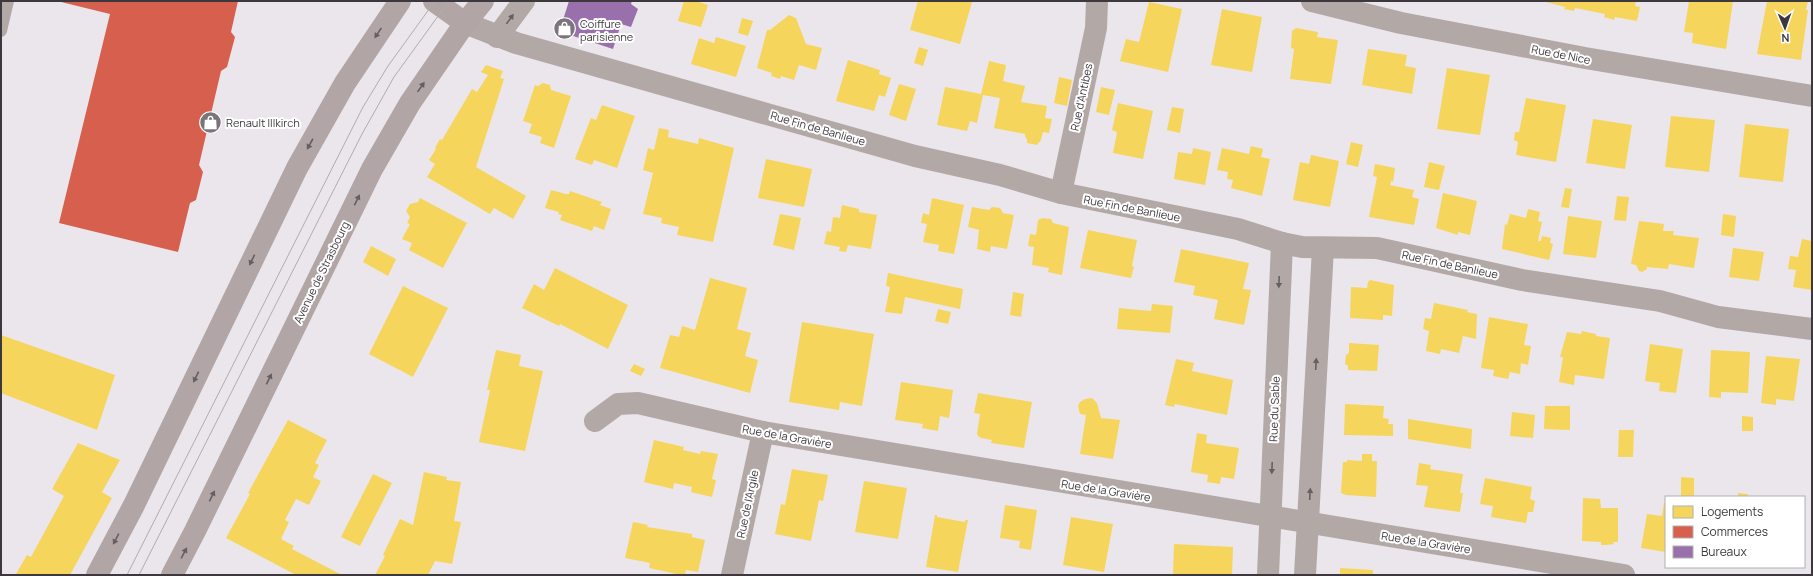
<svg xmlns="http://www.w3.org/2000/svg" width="1813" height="576" font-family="Manrope,sans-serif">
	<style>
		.homes { fill: #f6d55c }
		.shops { fill: #d6604d }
		.offices { fill: #9970ab }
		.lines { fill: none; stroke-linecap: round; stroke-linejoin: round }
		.service { stroke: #b2a9a6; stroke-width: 12 }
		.minor { stroke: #b2a9a6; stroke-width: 22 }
		.secondary { stroke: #b1a6a5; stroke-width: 22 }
		.tram { stroke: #b2abac; stroke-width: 1 }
		.oneway { fill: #666062 }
		.oneway2 { fill: #665e62 }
		.labels { text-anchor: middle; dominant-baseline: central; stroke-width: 4; stroke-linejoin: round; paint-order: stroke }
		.poi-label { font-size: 11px; fill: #3d383e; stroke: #fff; text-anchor: start }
		.street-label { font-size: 11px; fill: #3d383e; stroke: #fff }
	</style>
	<rect width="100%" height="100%" fill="#ebe6ec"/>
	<g class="homes">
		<polygon points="684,1 696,1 708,5 701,27 678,21"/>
		<polygon points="918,1 972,2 960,44 910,30"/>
		<polygon points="1542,1 1636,1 1635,6 1640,7 1637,21 1615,17 1614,20 1604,17 1605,14 1575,8 1574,11 1564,9 1565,7"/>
		<polygon points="1689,1 1733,1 1726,49 1692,43 1693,33 1684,32"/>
		<polygon points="1767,1 1808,1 1806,10 1808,10 1801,60 1757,54"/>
		<polygon points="1149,2 1182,9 1168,72 1120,61 1126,39 1139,42"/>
		<polygon points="1222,9 1262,17 1252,72 1211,65"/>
		<polygon points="789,15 796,18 806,44 822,48 816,70 799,65 794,80 781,76 780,79 771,76 772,73 757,68 767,30 770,30"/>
		<polygon points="742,18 753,21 748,36 738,33"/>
		<polygon points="1296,28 1318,32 1317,37 1338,40 1331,84 1290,79 1294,49 1291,48 1292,31"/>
		<polygon points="716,37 746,46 736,77 691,64 699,38 714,43"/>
		<polygon points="919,47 928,50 923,66 914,63"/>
		<polygon points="1368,49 1407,55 1405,66 1416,68 1412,94 1362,85"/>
		<polygon points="848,60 880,70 879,74 891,78 885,97 879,95 874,111 836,101"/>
		<polygon points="989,61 1006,65 1003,81 1025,86 1021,102 1047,106 1045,118 1052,119 1049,133 1043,132 1041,140 1037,145 1027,143 1027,139 1025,137 1025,134 994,128 1000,98 983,95 977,123 970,121 967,131 937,125 945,87 981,94"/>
		<polygon points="486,65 503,71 500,78 504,79 476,167 526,196 513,219 494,208 490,214 427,177 435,164 429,160 436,149 435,148 440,139 442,140 472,89 477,92 488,75 481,72"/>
		<polygon points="1447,68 1490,75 1480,135 1437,129"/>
		<polygon points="1059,77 1072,80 1067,106 1054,103"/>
		<polygon points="543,83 550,85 551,90 571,96 554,148 540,143 542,137 529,133 532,124 523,121 535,85 538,86"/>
		<polygon points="899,84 916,89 906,121 889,115"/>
		<polygon points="1101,87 1115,90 1109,115 1096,112"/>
		<polygon points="1526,98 1566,105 1556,162 1516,155 1518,142 1514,140 1515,132 1519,132"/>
		<polygon points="1118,103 1153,111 1143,159 1113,153 1117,132 1112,130"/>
		<polygon points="602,105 635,116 617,168 594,160 592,165 575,159 591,118 596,120"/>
		<polygon points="1172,107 1184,109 1180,133 1167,130"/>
		<polygon points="1671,116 1715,120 1709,172 1665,167"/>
		<polygon points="1593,119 1632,125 1625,169 1586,163"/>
		<polygon points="1745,124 1789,129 1783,182 1739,177"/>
		<polygon points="659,128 669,130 668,137 698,144 699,138 734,148 713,242 677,235 679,227 661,223 662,218 643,214 653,173 643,170 648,148 654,150"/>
		<polygon points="1351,142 1363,145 1358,167 1346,164"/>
		<polygon points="1251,146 1263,149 1261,157 1270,159 1262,196 1231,188 1233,180 1227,179 1228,172 1217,170 1222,148 1249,154"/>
		<polygon points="1193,148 1211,152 1205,185 1174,179 1178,152 1192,154"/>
		<polygon points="1311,155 1339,161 1330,207 1293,200 1300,162 1309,164"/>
		<polygon points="766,159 812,169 804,207 758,198"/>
		<polygon points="1429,162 1445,166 1439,190 1424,187"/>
		<polygon points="1375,164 1395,168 1393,182 1391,181 1390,185 1414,190 1412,197 1419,199 1414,225 1369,217 1377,177 1373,176"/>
		<polygon points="1565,188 1572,189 1569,208 1561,207"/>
		<polygon points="551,190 566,194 569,194 570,191 602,202 600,205 611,209 604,230 594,226 592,231 560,220 562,215 558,214 559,212 545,208"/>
		<polygon points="1443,193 1477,201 1470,235 1458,232 1458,235 1436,228"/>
		<polygon points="1617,196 1629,197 1626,221 1614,220"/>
		<polygon points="420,198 467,223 443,268 409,250 412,243 402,239 410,224 407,223 410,217 406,211 410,204 418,202"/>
		<polygon points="932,198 964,205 954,254 938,251 939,245 923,242 927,224 921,223 923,213 929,215"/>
		<polygon points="842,205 859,209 859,212 877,215 871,249 848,245 846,252 839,251 840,247 824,244 827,231 831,232 833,217 840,218"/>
		<polygon points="972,207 989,210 992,207 1000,208 1003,213 1014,215 1007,249 991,246 990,252 977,249 979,230 968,227"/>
		<polygon points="1528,209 1540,212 1538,221 1542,222 1538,241 1541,241 1542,236 1551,238 1550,243 1553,244 1549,260 1502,249 1505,224 1507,225 1510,214 1526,218"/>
		<polygon points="780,214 801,218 794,250 773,245"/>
		<polygon points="1723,214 1736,216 1734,237 1721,235"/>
		<polygon points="1568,216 1602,221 1596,258 1563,254"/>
		<polygon points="1043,218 1051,219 1053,223 1069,227 1062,275 1048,272 1049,268 1032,265 1034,247 1028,246 1030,234 1036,235 1038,220"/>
		<polygon points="1639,221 1664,224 1663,231 1674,231 1673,235 1699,238 1694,268 1669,264 1668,269 1647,267 1647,269 1642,272 1639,271 1636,265 1631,264"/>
		<polygon points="1088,230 1137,240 1132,266 1134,267 1131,278 1080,268"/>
		<polygon points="1802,239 1812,241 1812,290 1793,287 1796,270 1788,269 1790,256 1798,257"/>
		<polygon points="371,246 396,259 388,276 363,262"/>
		<polygon points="1733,248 1764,252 1759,281 1729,277"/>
		<polygon points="1181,249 1249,263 1243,289 1251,290 1244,325 1214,319 1218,300 1193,295 1195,286 1174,282"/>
		<polygon points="555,268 628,305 608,349 560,324 559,326 522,308 534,284 544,290"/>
		<polygon points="888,273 963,289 960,309 905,297 902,314 885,312 890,287 886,286"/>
		<polygon points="710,278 747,288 737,329 751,333 745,356 758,360 750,393 660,368 670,335 679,337 682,326 695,330"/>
		<polygon points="1370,280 1394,285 1392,316 1383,315 1383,320 1350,318 1351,287 1367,288 1368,282"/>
		<polygon points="403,286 448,308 413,377 369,354"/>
		<polygon points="1013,292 1024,294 1021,317 1010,315"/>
		<polygon points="1434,303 1468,310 1467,312 1477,314 1476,339 1463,336 1459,353 1441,349 1440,354 1426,351 1429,331 1423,329 1425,318 1431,319"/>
		<polygon points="1152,304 1173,306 1170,333 1117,329 1119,308 1151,311"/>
		<polygon points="938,309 951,312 948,324 935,321"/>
		<polygon points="1489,317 1528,324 1524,345 1531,346 1528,365 1521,363 1520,374 1510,372 1508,379 1493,376 1494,370 1481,368"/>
		<polygon points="802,322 874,334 862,406 840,402 839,410 789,402"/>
		<polygon points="1582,331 1596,334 1596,336 1610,338 1604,379 1575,375 1574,385 1559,382 1563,357 1560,357 1567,332 1581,334"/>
		<polygon points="1,335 115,375 97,430 1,393"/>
		<polygon points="1349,343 1379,345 1377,371 1348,370 1348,366 1345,364 1346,355 1349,353"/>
		<polygon points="1650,344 1683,349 1676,393 1659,391 1660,383 1645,381"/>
		<polygon points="496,350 521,355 519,366 543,371 525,451 479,442 490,390 487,390"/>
		<polygon points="1711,350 1750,352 1748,393 1721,392 1721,398 1709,397"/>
		<polygon points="1766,356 1800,359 1794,401 1776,399 1776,405 1761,403"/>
		<polygon points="1176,359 1194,363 1192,371 1233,380 1227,415 1175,404 1174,407 1165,405"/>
		<polygon points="634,364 645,369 641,376 630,371"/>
		<polygon points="901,382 953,390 949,418 940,416 938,431 922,428 923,424 895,420"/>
		<polygon points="978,393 1032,402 1024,448 991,443 992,440 981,438 978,436 977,434 980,414 974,413"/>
		<polygon points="1092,398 1097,403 1101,418 1120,420 1113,459 1080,454 1086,415 1080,414 1078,406 1080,402 1085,399"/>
		<polygon points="1345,404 1384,406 1383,418 1389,419 1388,424 1393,424 1393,436 1344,435"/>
		<polygon points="1545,406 1570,406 1570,430 1544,429"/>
		<polygon points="1512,412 1535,415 1533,438 1510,436"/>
		<polygon points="1742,416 1753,417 1753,431 1742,431"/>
		<polygon points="1408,419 1472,429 1471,449 1408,439"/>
		<polygon points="288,420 327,440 315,463 319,465 313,477 321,481 309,505 296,499 285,520 289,522 281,539 294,546 292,549 342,575 296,575 226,538 250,494 248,493"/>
		<polygon points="1619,430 1634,430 1633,457 1618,457"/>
		<polygon points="1197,433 1207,435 1206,443 1239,448 1234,479 1221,477 1220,484 1207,482 1208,475 1191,472"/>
		<polygon points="654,440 684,447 683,450 700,454 701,451 718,454 712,479 716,480 712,497 691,492 692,487 674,483 673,489 644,482"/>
		<polygon points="78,443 120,460 102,492 112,498 70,575 19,575 16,574 27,555 31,557 64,496 52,489"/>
		<polygon points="1362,454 1372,454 1372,461 1377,461 1376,497 1346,495 1341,493 1343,462 1347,462 1347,460 1362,461"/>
		<polygon points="1419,463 1431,465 1430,469 1463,474 1460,493 1463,493 1460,512 1424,507 1428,486 1416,485"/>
		<polygon points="792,469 828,475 823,501 819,500 811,541 775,534 781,504 785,505"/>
		<polygon points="424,472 447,477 446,480 461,482 454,521 461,522 452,564 435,561 428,575 375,575 385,556 383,555 400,519 413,525"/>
		<polygon points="373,474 392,483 360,546 341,537"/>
		<polygon points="1681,477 1694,478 1694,497 1681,497"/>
		<polygon points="1485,478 1532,487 1530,499 1535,501 1533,512 1528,512 1526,523 1491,517 1493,506 1480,504"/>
		<polygon points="864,481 907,488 898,539 855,532"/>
		<polygon points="1738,493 1748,494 1747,497 1738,497"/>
		<polygon points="1583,498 1600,499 1601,508 1618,508 1618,542 1613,542 1614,544 1606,545 1601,545 1601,542 1582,541"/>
		<polygon points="1664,503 1666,503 1666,552 1641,548 1647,514 1662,516"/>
		<polygon points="1005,505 1037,510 1031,550 1019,548 1020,541 1000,538"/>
		<polygon points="935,515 937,515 937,517 965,522 965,520 968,520 958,572 926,567"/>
		<polygon points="1071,517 1113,524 1104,572 1063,565"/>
		<polygon points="633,522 648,525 647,527 692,534 692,537 705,540 698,572 686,570 685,575 681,575 649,568 650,563 625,558"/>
		<polygon points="1174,544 1233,547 1232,575 1173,575"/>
		<polygon points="1340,568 1373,570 1373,575 1340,575"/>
	</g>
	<polygon class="shops" points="238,1 231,32 235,37 227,67 221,71 199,165 203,172 196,200 190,203 178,252 59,223 110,14 57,1"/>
	<polygon class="offices" points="569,1 632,1 631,4 638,9 631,27 621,24 613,49 558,31 562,23"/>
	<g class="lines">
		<polyline class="service" points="1,31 8,1"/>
		<g class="minor">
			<polyline points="1312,1 1401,23 1585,58 1812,96"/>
			<polyline points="465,23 516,43 915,156 1000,175 1061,193 1238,229 1282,243 1302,247 1377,248 1522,280 1660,301 1718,317 1812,329"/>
			<polyline points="497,37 524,1"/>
			<polyline points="1061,193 1096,28 1097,1"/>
			<polyline points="595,421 618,404 638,403 763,432 1624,575"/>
			<polyline points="732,575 763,432"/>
			<polyline points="1268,575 1282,243"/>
			<polyline points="1305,575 1323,248"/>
		</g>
		<g class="secondary">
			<polyline points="434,1 465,23"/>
			<polyline points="97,575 134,505 297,168 345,83 400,1"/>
			<polyline points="172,575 195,531 372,169 410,103 465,23 483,1"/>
		</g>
		<g class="tram">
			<polyline points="127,575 363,107 388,66 435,1"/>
			<polyline points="139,575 362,134 394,77 449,1"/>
		</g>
	</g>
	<defs><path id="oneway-solid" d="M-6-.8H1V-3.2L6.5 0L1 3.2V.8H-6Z"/></defs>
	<g class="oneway">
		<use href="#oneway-solid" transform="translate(510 19) rotate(-54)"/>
		<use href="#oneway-solid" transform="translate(1279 282) rotate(92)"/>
		<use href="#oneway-solid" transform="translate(1316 364) rotate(-87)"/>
		<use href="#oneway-solid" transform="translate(1272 468) rotate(92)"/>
		<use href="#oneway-solid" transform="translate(1310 494) rotate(-87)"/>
	</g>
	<g class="oneway2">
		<use href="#oneway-solid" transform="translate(378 33) rotate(124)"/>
		<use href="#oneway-solid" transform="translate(421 87) rotate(-55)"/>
		<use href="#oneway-solid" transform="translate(310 144) rotate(119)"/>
		<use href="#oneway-solid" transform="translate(357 200) rotate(-64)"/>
		<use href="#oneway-solid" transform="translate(252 260) rotate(116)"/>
		<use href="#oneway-solid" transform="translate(196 377) rotate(116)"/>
		<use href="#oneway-solid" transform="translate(269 379) rotate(-64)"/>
		<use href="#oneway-solid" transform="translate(212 496) rotate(-64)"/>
		<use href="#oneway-solid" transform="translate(116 539) rotate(118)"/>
		<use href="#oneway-solid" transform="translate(184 553) rotate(-62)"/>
	</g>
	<defs>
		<symbol id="shop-disc" viewBox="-11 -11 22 22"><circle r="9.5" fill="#7a757b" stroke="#fff"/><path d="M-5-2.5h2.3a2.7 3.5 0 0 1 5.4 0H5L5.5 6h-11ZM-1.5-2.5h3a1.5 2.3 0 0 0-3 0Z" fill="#fff"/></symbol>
	</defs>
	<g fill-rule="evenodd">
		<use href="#shop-disc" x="552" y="16" width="25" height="25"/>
		<use href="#shop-disc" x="198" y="110" width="25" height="25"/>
	</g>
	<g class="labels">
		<g class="poi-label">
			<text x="580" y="23">Coiffure<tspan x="580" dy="13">parisienne</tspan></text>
			<text x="226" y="122">Renault Illkirch</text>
		</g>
		<g class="street-label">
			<text transform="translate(1561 54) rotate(11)">Rue de Nice</text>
			<text transform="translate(1081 97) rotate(-78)">Rue d'Antibes</text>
			<text transform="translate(818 128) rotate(16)">Rue Fin de Banlieue</text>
			<text transform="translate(1132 208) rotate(11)">Rue Fin de Banlieue</text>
			<text transform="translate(1450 264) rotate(12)">Rue Fin de Banlieue</text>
			<text transform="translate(321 272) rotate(-64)">Avenue de Strasbourg</text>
			<text transform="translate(1274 409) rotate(-88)">Rue du Sable</text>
			<text transform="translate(787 436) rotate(10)">Rue de la Gravière</text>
			<text transform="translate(1106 490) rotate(9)">Rue de la Gravière</text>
			<text transform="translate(747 504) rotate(-78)">Rue de l'Argile</text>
			<text transform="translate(1426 542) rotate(9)">Rue de la Gravière</text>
		</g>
	</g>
	<rect width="1813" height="576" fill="none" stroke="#3d383e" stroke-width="4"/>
	<rect x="1665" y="496" width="140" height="72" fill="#ffffff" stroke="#b1afb2"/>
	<rect x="1673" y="506" width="20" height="12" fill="#f6d55c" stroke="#b1afb2"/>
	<text x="1701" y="516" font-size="12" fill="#3d383e">Logements</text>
	<rect x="1673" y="526" width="20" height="12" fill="#d6604d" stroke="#b1afb2"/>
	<text x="1701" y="536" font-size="12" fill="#3d383e">Commerces</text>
	<rect x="1673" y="546" width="20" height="12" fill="#9970ab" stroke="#b1afb2"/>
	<text x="1701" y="556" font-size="12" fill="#3d383e">Bureaux</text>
	<g transform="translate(1785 28) rotate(178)" stroke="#ffffff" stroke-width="3" paint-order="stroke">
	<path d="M0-3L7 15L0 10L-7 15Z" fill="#3d383e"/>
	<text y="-6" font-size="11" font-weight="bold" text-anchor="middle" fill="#3d383e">N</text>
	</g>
</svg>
